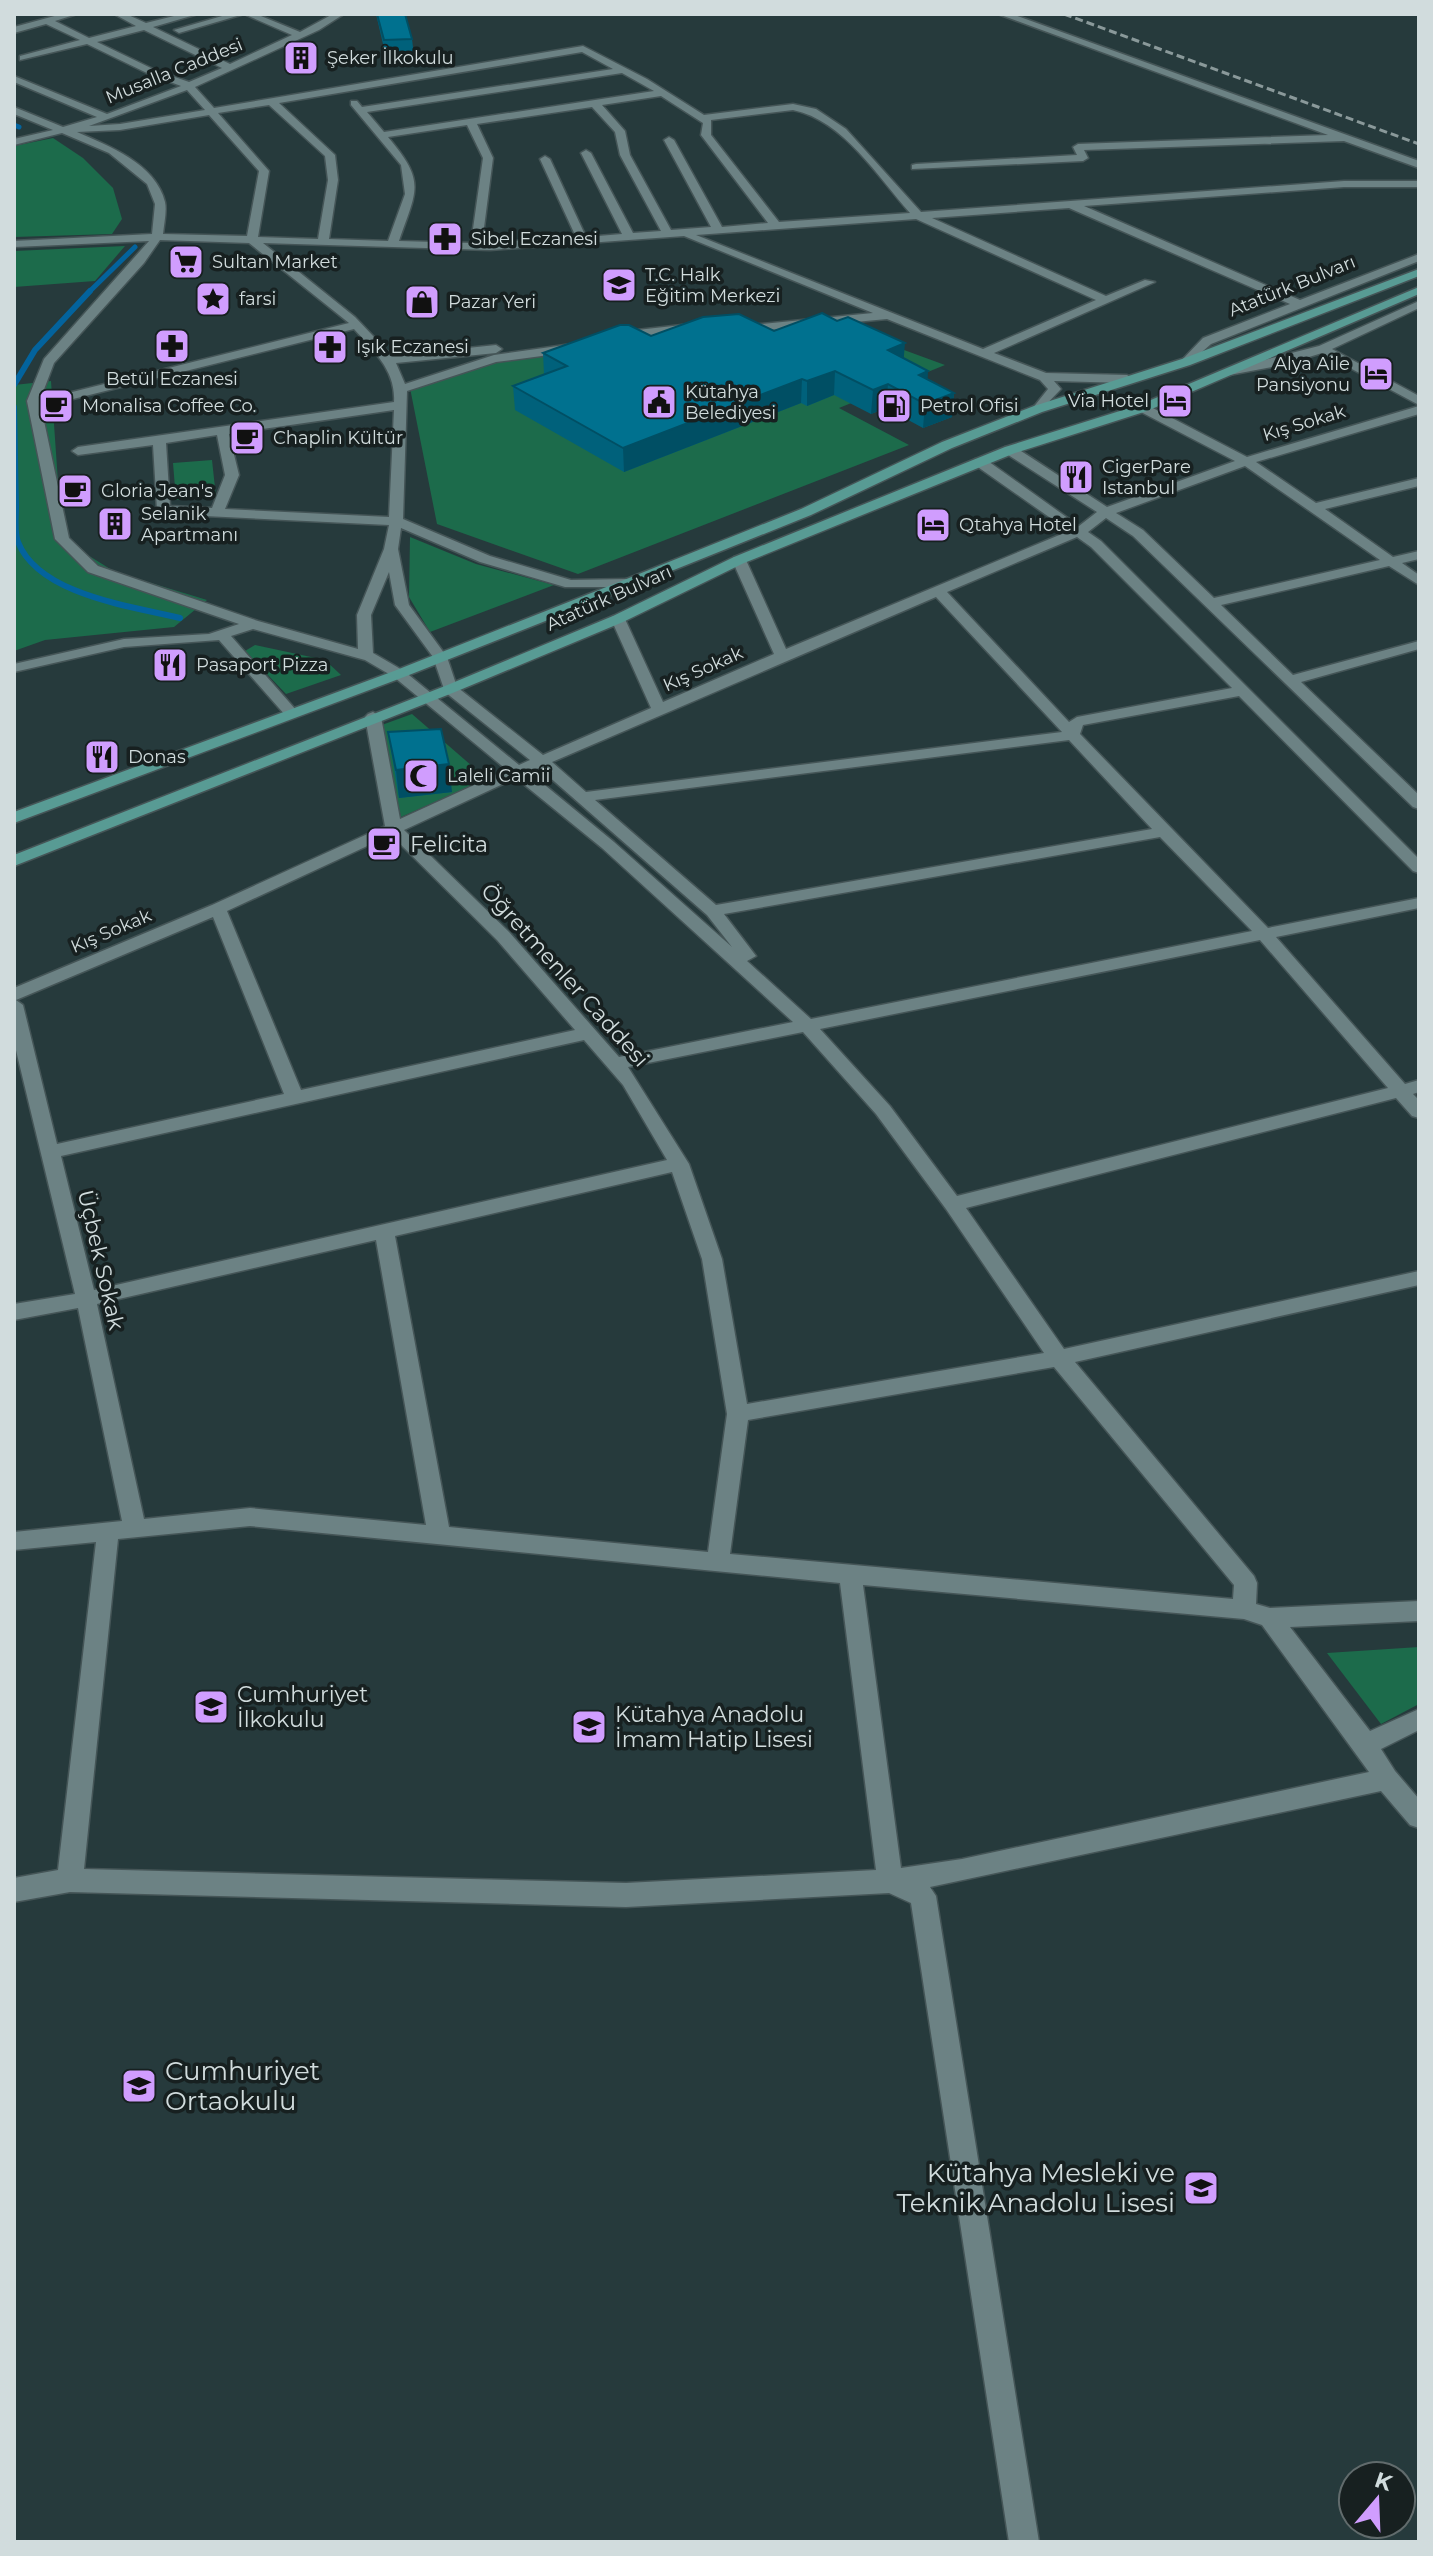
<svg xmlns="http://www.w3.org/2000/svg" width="1433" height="2556" font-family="Montserrat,sans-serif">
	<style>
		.green { fill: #1c6b4b }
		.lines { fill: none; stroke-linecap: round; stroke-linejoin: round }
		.stream-far1 { stroke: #03639d; stroke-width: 5 }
		.stream { stroke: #03639d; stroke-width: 6 }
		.minor-casing { stroke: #455557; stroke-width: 3 }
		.major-casing { stroke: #455557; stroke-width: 3 }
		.minor { fill: #6c8284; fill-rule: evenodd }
		.major { fill: #589b94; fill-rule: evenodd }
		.rail { stroke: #8a999a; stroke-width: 3; stroke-dasharray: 8 4; stroke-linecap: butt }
		.wall { fill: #00617b }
		.shaded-wall { fill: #004f64 }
		.building { fill: #00718f; stroke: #004f64; stroke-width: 2 }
		.labels { text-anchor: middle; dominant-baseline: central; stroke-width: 7; stroke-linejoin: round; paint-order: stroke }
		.far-poi-label { font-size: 18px; fill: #d1dcdd; stroke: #172020; text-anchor: start }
		.far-street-label { font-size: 18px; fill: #d1dcdd; stroke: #172020 }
		.poi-label { font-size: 22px; fill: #d1dcdd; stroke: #172020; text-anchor: start }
		.street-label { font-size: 22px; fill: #d1dcdd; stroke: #172020 }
		.near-poi-label { font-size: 26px; fill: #d1dcdd; stroke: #172020; text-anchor: start }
	</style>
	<rect width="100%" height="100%" fill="#263a3c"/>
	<g class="green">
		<polygon points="53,138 83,158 113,188 122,219 112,234 14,237 14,146"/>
		<polygon points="125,246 95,281 14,287 14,251"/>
		<polygon points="844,328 945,365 839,408 909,445 578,574 437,524 410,388 524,352 773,329"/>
		<polygon points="51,381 62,539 115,572 207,600 174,627 45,640 14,651 14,385"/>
		<polygon points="212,460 216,497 176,500 173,463"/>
		<polygon points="410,537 476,564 554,585 430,632 409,597"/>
		<polygon points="255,645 325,660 341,675 286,694 245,651"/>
		<polygon points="412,714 487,779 401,817 379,726"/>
		<polygon points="1419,1647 1419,1704 1381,1724 1327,1653"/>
	</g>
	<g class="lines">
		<g class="stream-far1">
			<polyline points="14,125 19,127"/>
			<polyline points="88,293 135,247"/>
		</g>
		<g class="stream">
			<polyline points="14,385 35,350 90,291"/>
			<path d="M14 407C15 440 15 473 16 506 16 517 14 532 18 542 39 595 131 606 180 618"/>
		</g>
		<defs>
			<g id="minor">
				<path d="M62 14H77L55 21 89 38 136 26 114 14H126L146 23 182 14H198L153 27 230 64 292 35 244 14 179 33 174 30 229 14H256L300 32 333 14H344L319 30 195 87 214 108 583 46 647 79 704 115 793 104 816 109 846 129 921 212 1344 181H1419V187H1344L1084 206 1300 300 1419 254V261L1211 344 1186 366 1180 362 1203 338 1290 304 1069 208 932 218 1106 296 1145 280 1155 282 994 353 1046 373 1127 375 1133 379 1127 383 1054 381 1061 389 1038 413 1032 409 1048 389 1040 380 887 319 738 333 736 330 742 326 873 313 684 236 490 250 263 243 355 317 392 356 496 345 502 349 496 353 396 363 405 384 494 355 579 343 585 347 579 351 496 362 407 391 403 519 490 556 571 580 629 579 636 583 629 587H565L480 562 401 528 398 549 409 605 447 657 457 687 543 755 651 708 611 619 613 616H623L625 619 663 702 774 654 732 560 734 557 746 560 786 649 1069 531 975 465V459H985L1079 526 1097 512 1005 453V447H1015L1107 507 1235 461 1139 411V405H1147L1247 457 1419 406V414L1256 462 1316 503 1419 478V486L1325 509 1393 557 1419 551V559L1402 563 1419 575V585L1389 566 1221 605 1293 675 1419 641V649L1301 682 1419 795V809L1413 807 1133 536 1106 518 1088 532 1101 541 1419 859V873L1413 871 1239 696 1083 725 1080 734 1268 928 1419 898V908L1276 937 1405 1084 1419 1080V1092L1413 1094 1419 1100V1118L1412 1116 1396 1098 966 1208 1064 1349 1419 1271V1285L1075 1362 1254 1576 1257 1583 1256 1604 1270 1608 1419 1601V1621L1290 1627 1370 1731 1419 1709V1730L1381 1749 1395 1771 1419 1799V1828L1410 1825 1381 1791 930 1887 936 1896 1039 2542H1009L911 1903 889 1893 626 1907 70 1892 14 1902V1878L58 1870 96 1542 14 1550V1532L122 1521 78 1308 14 1320V1304L75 1294 14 1042V988L212 905 385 826 365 717 368 714 373 712 381 717 400 819 507 770 394 677 365 660 253 629 231 636 296 710V716H286L219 640 124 647 14 672V664L124 639 209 634 239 624 88 572 55 539 27 401 44 359 149 241 14 247V241L152 234 155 204 147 184 109 153 62 133 14 145V139L53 130 14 114V107L63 127 97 117 14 82V76L107 114 181 86 149 74 87 44 20 60V56L80 40 46 24 14 33V27ZM144 30 222 68 189 82 155 70 97 42ZM582 52 613 69 362 107 357 101H351V105L401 165 405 194 388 241 329 239 338 180 335 155 279 103ZM622 73 654 91 384 132 367 112ZM187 90 205 110 120 124 89 126ZM661 96 703 123 701 135 768 223 722 227 674 140 669 137 664 140 711 227 671 230 630 155 625 131 602 105ZM269 105 325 156 328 180 318 239 258 237 269 171 218 113ZM592 107 615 132 620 155 661 231 633 233 591 153 586 150 581 153 622 234 586 237 550 159 545 156 540 159 576 237 482 243 493 158 477 124ZM793 110C843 120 878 177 910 213L779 222 711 135V120ZM209 115 259 171 247 236 163 234C164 224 167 211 165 202 156 164 109 146 77 132L120 130ZM467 125 483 158 471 243 399 241C417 189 426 182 388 137ZM916 219 1096 300 983 349 696 235ZM160 240 249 243 349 323 40 400 54 363 144 263ZM354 329C374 351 396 371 394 402L78 447 72 451 78 455 153 445 157 510 164 514 389 525 384 549 357 615 358 649 258 621 98 566 69 538 41 407ZM394 410 389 517 225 509 239 475 229 434ZM217 435 225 475 212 508 170 506 166 443ZM1245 466 1380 560 1214 598 1143 530 1116 513ZM1077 537 1091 547 1232 688 1077 717 1069 722 947 592ZM389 572 395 605 433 657 445 692 530 760 519 765 404 671 373 653 371 615ZM936 597 1062 732 586 792 552 762ZM1069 740 1152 829 716 905 595 800ZM539 768 707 915 732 947 614 842 529 772ZM516 778 602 848 793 1022 619 1057 509 932 404 830ZM391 835 497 940 575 1030 301 1090 227 911ZM1160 837 1252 931 811 1019 747 961 756 956 724 914ZM213 917 284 1094 57 1144 23 1005 16 1000ZM1260 940 1388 1088 957 1196 890 1106 820 1029ZM803 1032 876 1114 946 1209 1044 1353 747 1404 722 1259 689 1164 628 1067ZM584 1040 623 1085 667 1160 94 1290 61 1156ZM672 1172 702 1259 727 1414 708 1552 449 1527 395 1236ZM376 1240 426 1525 250 1508 144 1519 97 1304ZM1054 1367 1234 1585 1233 1599 730 1554 748 1420ZM250 1526 840 1583 876 1870 626 1883 84 1869 118 1539ZM863 1585 1244 1619 1262 1625 1369 1772 962 1859 901 1868Z"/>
				<polygon points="998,14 1012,14 1419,161 1419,168 1344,141 1084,150 1088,158 1083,161 912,169 912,165 916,164 1077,155 1073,147 1078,144 1328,135"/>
				<polygon points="1419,301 1419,308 1332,349 1419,396 1419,405 1322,353 1283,365 1224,376 1218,372 1319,346"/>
				<polygon points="691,324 697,328 695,330 619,340 613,336 619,332"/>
			</g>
			<g id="major">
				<polygon points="1419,269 1419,276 1190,365 1042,412 952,448 811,515 634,586 404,677 14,823 14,812 394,671 624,580 801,509 942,442 1034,406 1182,359"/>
				<polygon points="1419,287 1419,294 1147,411 1015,453 744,563 623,622 455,692 14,866 14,855 445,686 613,616 734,557 1005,447 1139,405"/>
			</g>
		</defs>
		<use href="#minor" class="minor-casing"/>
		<use href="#major" class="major-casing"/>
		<use href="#minor" class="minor"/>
		<use href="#major" class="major"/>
		<polyline class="rail" points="1064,14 1419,144"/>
	</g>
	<g class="wall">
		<polygon points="376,14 405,14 412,39 414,56 386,57"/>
		<polygon points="774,331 904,358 928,379 954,393 952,417 923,428 886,408 871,414 834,395 807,406 801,403 624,472 515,410 513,386 544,374 543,353 651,336"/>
		<polygon points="388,732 452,792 399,798"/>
	</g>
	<g class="shaded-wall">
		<polygon points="905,343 903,367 888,350"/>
		<polygon points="835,371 834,395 807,406 807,381"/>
		<polygon points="928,371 927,395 919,375"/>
		<polygon points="802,379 801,403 624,472 623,448"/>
		<polygon points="888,384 886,408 871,414 873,390"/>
		<polygon points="954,393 952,417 923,428 925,404"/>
		<polygon points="449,764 452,792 399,798 396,770"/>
	</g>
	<g class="building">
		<polygon points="377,14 405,14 412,39 384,40"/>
		<polygon points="822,313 837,321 848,317 905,343 888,350 928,371 919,375 954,393 925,404 888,384 873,390 835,371 807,381 802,379 623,448 513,386 567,366 543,353 620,325 629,325 651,336 703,317 739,314 774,331"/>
		<polygon points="441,729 449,764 396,770 388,732"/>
	</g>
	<defs>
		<symbol id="building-square" viewBox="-11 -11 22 22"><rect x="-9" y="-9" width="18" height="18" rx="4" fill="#d09dfe" stroke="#172020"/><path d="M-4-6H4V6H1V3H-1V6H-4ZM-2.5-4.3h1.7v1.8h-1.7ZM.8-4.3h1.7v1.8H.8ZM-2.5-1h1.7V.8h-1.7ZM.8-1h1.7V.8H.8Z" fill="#111"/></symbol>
		<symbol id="pharmacy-square" viewBox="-11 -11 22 22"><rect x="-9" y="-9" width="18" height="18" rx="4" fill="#d09dfe" stroke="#172020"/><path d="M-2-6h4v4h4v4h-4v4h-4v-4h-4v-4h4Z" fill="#111"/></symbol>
		<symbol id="supermarket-square" viewBox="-11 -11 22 22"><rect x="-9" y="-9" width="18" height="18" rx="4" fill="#d09dfe" stroke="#172020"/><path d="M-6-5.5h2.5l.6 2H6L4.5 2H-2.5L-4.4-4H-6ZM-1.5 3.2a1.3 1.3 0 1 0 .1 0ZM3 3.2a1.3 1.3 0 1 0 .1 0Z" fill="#111"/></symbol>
		<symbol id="school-square" viewBox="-11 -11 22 22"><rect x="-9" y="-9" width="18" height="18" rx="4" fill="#d09dfe" stroke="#172020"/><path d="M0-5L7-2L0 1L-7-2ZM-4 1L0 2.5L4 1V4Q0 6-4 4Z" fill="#111"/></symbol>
		<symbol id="sight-square" viewBox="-11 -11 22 22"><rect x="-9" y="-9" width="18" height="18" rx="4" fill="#d09dfe" stroke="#172020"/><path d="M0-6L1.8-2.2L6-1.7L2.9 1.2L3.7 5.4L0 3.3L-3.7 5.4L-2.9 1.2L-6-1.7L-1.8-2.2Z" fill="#111"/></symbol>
		<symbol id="shop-square" viewBox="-11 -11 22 22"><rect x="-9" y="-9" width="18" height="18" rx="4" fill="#d09dfe" stroke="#172020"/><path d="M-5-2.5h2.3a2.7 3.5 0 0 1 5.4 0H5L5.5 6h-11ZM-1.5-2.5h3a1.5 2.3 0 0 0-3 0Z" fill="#111"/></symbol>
		<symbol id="hotel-square" viewBox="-11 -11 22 22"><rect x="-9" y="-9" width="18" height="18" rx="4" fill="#d09dfe" stroke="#172020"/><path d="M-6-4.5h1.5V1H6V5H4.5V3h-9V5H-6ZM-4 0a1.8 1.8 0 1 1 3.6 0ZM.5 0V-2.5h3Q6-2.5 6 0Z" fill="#111"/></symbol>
		<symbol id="civic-square" viewBox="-11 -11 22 22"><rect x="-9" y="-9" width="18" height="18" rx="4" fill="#d09dfe" stroke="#172020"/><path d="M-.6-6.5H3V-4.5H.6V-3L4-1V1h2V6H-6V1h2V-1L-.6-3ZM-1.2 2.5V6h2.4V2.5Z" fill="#111"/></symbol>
		<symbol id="cafe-square" viewBox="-11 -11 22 22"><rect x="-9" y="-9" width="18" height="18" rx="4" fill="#d09dfe" stroke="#172020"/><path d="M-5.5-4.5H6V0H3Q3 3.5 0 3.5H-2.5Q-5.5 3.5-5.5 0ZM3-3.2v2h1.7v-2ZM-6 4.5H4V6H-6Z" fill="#111"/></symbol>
		<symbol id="fuel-square" viewBox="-11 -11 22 22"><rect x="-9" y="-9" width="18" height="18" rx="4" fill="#d09dfe" stroke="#172020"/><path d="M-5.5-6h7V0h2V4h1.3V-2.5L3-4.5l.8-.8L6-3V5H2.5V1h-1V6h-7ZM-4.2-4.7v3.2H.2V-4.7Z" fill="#111"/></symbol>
		<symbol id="restaurant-square" viewBox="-11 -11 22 22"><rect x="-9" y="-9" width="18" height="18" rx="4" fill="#d09dfe" stroke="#172020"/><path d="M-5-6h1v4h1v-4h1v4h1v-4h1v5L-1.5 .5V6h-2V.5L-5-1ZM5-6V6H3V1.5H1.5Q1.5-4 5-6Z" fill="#111"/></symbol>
		<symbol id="mosque-square" viewBox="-11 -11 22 22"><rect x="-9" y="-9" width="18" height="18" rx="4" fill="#d09dfe" stroke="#172020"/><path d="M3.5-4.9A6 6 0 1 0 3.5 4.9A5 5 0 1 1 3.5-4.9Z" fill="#111"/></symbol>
	</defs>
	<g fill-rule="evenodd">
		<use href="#building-square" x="281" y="38" width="40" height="40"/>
		<use href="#pharmacy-square" x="425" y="219" width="40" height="40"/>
		<use href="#supermarket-square" x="166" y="242" width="40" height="40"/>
		<use href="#school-square" x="599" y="265" width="40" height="40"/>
		<use href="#sight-square" x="193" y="279" width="40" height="40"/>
		<use href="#shop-square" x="402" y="282" width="40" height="40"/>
		<use href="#pharmacy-square" x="152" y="326" width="40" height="40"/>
		<use href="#pharmacy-square" x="310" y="327" width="40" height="40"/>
		<use href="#hotel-square" x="1356" y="354" width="40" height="40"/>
		<use href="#hotel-square" x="1155" y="381" width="40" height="40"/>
		<use href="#civic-square" x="639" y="382" width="40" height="40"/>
		<use href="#cafe-square" x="36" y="386" width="40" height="40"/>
		<use href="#fuel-square" x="874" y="386" width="40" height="40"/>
		<use href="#cafe-square" x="227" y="418" width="40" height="40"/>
		<use href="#restaurant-square" x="1056" y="457" width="40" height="40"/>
		<use href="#cafe-square" x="55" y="471" width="40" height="40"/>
		<use href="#building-square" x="95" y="504" width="40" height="40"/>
		<use href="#hotel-square" x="913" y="505" width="40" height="40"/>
		<use href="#restaurant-square" x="150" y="645" width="40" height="40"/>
		<use href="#restaurant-square" x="82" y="737" width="40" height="40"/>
		<use href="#mosque-square" x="401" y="756" width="40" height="40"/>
		<use href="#cafe-square" x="364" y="824" width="40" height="40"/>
		<use href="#school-square" x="191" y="1687" width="40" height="40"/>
		<use href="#school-square" x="569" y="1707" width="40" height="40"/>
		<use href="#school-square" x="119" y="2066" width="40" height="40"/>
		<use href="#school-square" x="1181" y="2168" width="40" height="40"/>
	</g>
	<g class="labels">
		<g class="far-poi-label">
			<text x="327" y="58">Şeker İlkokulu</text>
			<text x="471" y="239">Sibel Eczanesi</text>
			<text x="212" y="262">Sultan Market</text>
			<text x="645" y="275">T.C. Halk<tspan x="645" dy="21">Eğitim Merkezi</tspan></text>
			<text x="239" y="299">farsi</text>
			<text x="448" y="302">Pazar Yeri</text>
			<text x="356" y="347">Işık Eczanesi</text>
			<text x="1350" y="364" text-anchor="end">Alya Aile<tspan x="1350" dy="21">Pansiyonu</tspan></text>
			<text x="172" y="379" text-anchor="middle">Betül Eczanesi</text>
			<text x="685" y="392">Kütahya<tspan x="685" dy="21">Belediyesi</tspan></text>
			<text x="1149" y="401" text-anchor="end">Via Hotel</text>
			<text x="82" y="406">Monalisa Coffee Co.</text>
			<text x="920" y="406">Petrol Ofisi</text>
			<text x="273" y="438">Chaplin Kültür</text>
			<text x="1102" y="467">CigerPare<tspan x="1102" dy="21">Istanbul</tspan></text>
			<text x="101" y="491">Gloria Jean's</text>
			<text x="141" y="514">Selanik<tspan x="141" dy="21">Apartmanı</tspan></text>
			<text x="959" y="525">Qtahya Hotel</text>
			<text x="196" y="665">Pasaport Pizza</text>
			<text x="128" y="757">Donas</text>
			<text x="447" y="776">Laleli Camii</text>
		</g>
		<g class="far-street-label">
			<text transform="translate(174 71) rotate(-22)">Musalla Caddesi</text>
			<text transform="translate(1292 286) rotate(-22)">Atatürk Bulvarı</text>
			<text transform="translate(1304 423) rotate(-17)">Kış Sokak</text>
			<text transform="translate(609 598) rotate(-24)">Atatürk Bulvarı</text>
			<text transform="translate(703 669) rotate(-24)">Kış Sokak</text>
			<text transform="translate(111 931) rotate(-23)">Kış Sokak</text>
		</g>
		<g class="poi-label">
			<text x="410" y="844">Felicita</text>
			<text x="237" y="1694">Cumhuriyet<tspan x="237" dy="25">İlkokulu</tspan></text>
			<text x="615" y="1714">Kütahya Anadolu<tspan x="615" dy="25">İmam Hatip Lisesi</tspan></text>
		</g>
		<g class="street-label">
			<text transform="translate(565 975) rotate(48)">Öğretmenler Caddesi</text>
			<text transform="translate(101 1260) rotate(77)">Üçbek Sokak</text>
		</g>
		<g class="near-poi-label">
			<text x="165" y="2071">Cumhuriyet<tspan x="165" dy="30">Ortaokulu</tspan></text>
			<text x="1175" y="2173" text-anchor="end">Kütahya Mesleki ve<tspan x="1175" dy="30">Teknik Anadolu Lisesi</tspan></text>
		</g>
	</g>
	<rect width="1433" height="2556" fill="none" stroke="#d1dcdd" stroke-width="32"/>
	<g transform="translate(1377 2500) rotate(19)"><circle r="38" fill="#172020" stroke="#616b6c" stroke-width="2"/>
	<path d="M0-6L14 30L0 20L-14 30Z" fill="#d09dfe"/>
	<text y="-12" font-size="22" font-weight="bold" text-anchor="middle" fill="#d1dcdd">K</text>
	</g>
</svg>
